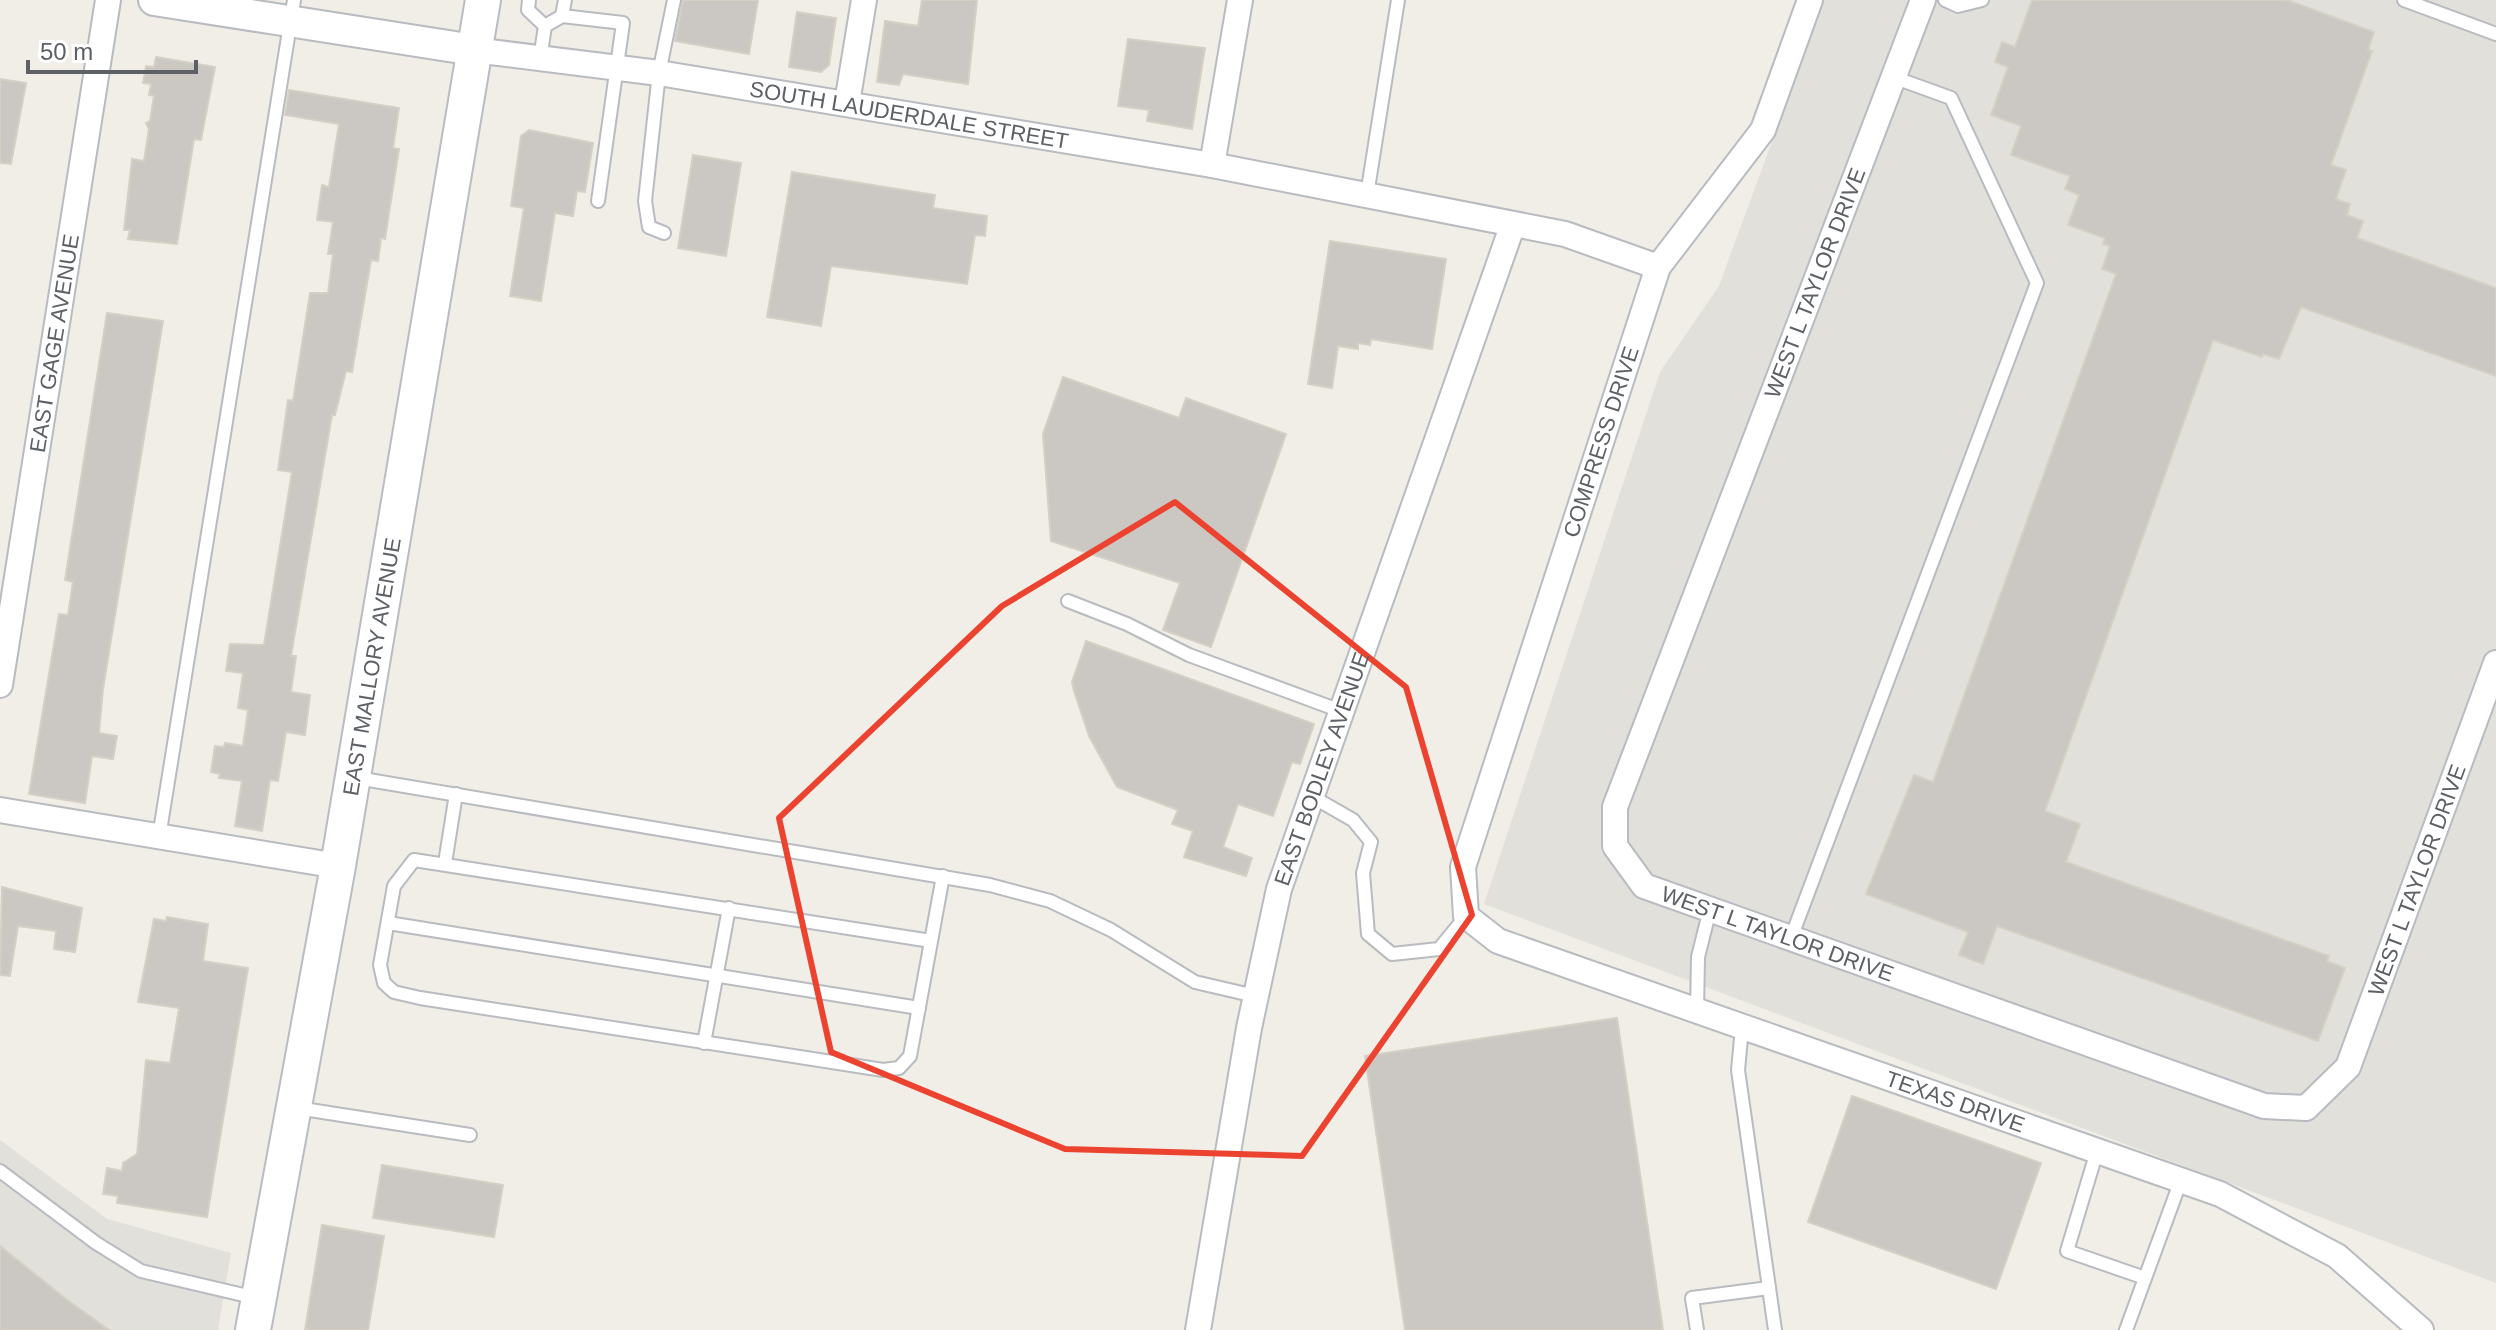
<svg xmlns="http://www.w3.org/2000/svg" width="2496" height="1330" font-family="Arial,sans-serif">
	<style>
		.industrial { fill: #e1e0da }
		.building { fill: #cbc8c3; stroke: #d5d0c4; stroke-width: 2 }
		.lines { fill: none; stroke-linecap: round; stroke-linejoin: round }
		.service-casing { stroke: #b8bbc0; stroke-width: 16 }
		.minor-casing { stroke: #b8bbc0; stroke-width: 28 }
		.tertiary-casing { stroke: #b8bbc0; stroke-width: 34 }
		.secondary-casing { stroke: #b9bcc2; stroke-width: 38 }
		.service { stroke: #fff; stroke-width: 12 }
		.minor { stroke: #fff; stroke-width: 24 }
		.tertiary { stroke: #fff; stroke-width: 30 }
		.secondary { stroke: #fff; stroke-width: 34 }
		.marked { fill: none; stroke: #ec4330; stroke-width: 6; stroke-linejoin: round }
		.labels { text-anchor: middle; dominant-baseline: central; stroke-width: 6; stroke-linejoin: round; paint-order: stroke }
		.street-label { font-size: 22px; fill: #5d6166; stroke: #fff }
	</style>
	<rect width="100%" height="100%" fill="#f0eee6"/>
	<g class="industrial">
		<polygon points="1824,0 2496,0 2496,1283 1484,904 1660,372 1719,286"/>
		<polygon points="0,1140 107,1219 231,1253 218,1330 0,1330"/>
	</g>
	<g class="building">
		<polygon points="683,0 758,0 749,54 675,41"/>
		<polygon points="922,0 977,0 968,84 903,74 899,85 877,82 885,21 918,26"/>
		<polygon points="2032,0 2287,0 2374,32 2368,50 2372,51 2331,165 2346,170 2336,199 2350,204 2347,215 2363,221 2357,238 2496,288 2496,376 2301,307 2279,359 2263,354 2262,357 2213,340 2045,811 2080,824 2066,862 2329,956 2327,961 2345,968 2318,1041 1997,926 1983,964 1959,955 1968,932 1866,894 1914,775 1933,782 2116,274 2102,269 2110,246 2103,244 2105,238 2068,225 2079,195 2065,189 2070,176 2011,155 2021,126 1991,115 2008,67 1995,62 2002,42 2015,47"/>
		<polygon points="797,12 836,18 829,65 821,72 789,67"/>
		<polygon points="1128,39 1205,48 1192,129 1147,121 1149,110 1118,106"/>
		<polygon points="156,57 215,67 201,140 194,139 177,244 128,239 130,230 124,230 132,159 144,161 149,129 146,123 150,121 154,96 149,95 151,84 143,83 146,66 154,67"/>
		<polygon points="0,79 26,83 11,164 0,163"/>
		<polygon points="289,90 399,108 393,148 399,149 385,239 381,238 378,261 371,260 352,372 346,371 335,415 332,415 291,656 296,656 291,692 310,695 305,735 286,732 278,781 270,780 262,831 235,826 242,781 219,778 220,774 211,772 215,746 224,747 225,743 243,746 248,710 238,708 243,673 226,671 230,644 264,645 292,472 278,470 288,400 293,401 310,293 328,293 333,254 328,254 333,222 317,220 322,185 329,187 339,124 285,115"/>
		<polygon points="529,130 593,143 585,192 577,191 573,216 555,213 541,301 510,296 524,208 511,206 521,136"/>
		<polygon points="693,155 741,163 726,256 678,248"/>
		<polygon points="792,172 935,195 933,208 987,216 985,236 975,235 967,284 831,266 821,326 767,317"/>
		<polygon points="1330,241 1446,259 1432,349 1371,339 1370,345 1358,343 1358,349 1338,346 1332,388 1308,384"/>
		<polygon points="107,313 163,321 103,689 99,733 117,736 113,759 92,756 85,803 29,794 59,614 68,615 73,582 65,580"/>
		<polygon points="1063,377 1179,418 1186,398 1286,434 1211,647 1163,630 1180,583 1051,541 1043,434"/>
		<polygon points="1086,641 1314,724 1300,764 1292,762 1273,816 1238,804 1223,847 1252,858 1246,876 1184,857 1193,831 1172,824 1178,810 1117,787 1089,736 1074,691 1072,682"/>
		<polygon points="2,887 82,908 75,952 54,949 56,931 18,926 10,976 0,975"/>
		<polygon points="167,917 208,924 203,961 248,968 207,1217 117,1203 118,1196 103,1194 107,1168 122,1171 123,1163 137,1154 146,1060 170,1063 179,1008 138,1002 154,919 166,921"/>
		<polygon points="1617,1018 1663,1330 1405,1330 1365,1056"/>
		<polygon points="1852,1096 2041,1163 1996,1289 1808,1222"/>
		<polygon points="382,1165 503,1185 494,1237 373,1218"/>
		<polygon points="322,1225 384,1236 368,1330 305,1330"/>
		<polygon points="0,1246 66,1299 109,1330 0,1330"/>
	</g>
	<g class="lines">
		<defs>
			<g id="service">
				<polyline points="529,0 528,10 545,26"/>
				<polyline points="1945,0 1958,6 1982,0"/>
				<polyline points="2404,0 2496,34"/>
				<polyline points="562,16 623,23 598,201"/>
				<polyline points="540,59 545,26 562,16 565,0"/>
				<polyline points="1367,195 1398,0"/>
				<polyline points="664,233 649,227 645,201 659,73 674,0"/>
				<polyline points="1068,601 1127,624 1189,655 1341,711"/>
				<polyline points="357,778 990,885 1050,901 1111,930 1195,982 1255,996"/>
				<polyline points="1311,796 1353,820 1371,842 1363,873 1368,934 1392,954 1439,949 1466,916"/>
				<polyline points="159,837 294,0"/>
				<polyline points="445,863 456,794"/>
				<polyline points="388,923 919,1008"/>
				<polyline points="1791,938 2037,283 1951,98 1893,77"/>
				<polyline points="931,941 414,860 394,886 380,965 384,983 394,992 420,998 883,1070 899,1068 910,1056 943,876"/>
				<polyline points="1697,1012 1698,957 1710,909"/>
				<polyline points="1742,1028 1738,1070 1775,1330"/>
				<polyline points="704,1043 729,908"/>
				<polyline points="297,1108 470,1135"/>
				<polyline points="2097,1151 2067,1251 2145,1278"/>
				<polyline points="0,1171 96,1243 141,1271 256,1298"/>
				<polyline points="1697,1330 1692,1298 1769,1288"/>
				<polyline points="2126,1330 2181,1180"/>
			</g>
			<g id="minor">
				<path id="s1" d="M1810 0 1763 130 1658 267 1463 867 1466 916 1498 941 2220 1194 2337 1256 2421 1330"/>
				<path id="s2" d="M1923 0 1615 807V846L1644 886 2264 1106 2306 1108 2348 1067 2496 663"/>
				<path id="s3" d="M474 50 659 73 1212 165 1565 234 1658 267"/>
				<polyline points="847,103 864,0"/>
				<polyline points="1212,165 1240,0"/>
				<path id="s4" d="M0 685 108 0"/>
				<polyline points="0,810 338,866"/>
				<path id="s5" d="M1198 1330 1249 1028 1279 889 1513 224"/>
			</g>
			<polyline id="tertiary" points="154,0 474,50"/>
			<g id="secondary">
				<path id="s6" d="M253 1330 338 866 483 0"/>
			</g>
		</defs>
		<use href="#service" class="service-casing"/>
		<use href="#minor" class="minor-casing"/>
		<use href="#tertiary" class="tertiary-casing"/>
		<use href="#secondary" class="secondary-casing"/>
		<use href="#service" class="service"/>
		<use href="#minor" class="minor"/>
		<use href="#tertiary" class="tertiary"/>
		<use href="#secondary" class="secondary"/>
	</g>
	<path class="marked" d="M1175 502 1406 687 1472 915 1302 1156 1065 1149 831 1052 779 818 1002 606Z"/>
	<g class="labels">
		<g class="street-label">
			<text stroke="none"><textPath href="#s3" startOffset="440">SOUTH LAUDERDALE STREET</textPath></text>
			<text transform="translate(1815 283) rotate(-69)">WEST L TAYLOR DRIVE</text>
			<text stroke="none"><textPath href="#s4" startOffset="346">EAST GAGE AVENUE</textPath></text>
			<text transform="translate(1601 442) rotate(-72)">COMPRESS DRIVE</text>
			<text stroke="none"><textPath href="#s6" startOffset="674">EAST MALLORY AVENUE</textPath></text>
			<text stroke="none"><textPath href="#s5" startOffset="576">EAST BODLEY AVENUE</textPath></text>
			<text stroke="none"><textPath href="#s2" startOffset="1910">WEST L TAYLOR DRIVE</textPath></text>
			<text stroke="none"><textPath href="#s2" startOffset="1094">WEST L TAYLOR DRIVE</textPath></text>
			<text stroke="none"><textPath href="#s1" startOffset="1516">TEXAS DRIVE</textPath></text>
		</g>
	</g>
	<path d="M28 60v12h168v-12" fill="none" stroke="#5d6166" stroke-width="4"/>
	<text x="40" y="60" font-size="24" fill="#5d6166" stroke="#ffffff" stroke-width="6" paint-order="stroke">50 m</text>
</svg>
